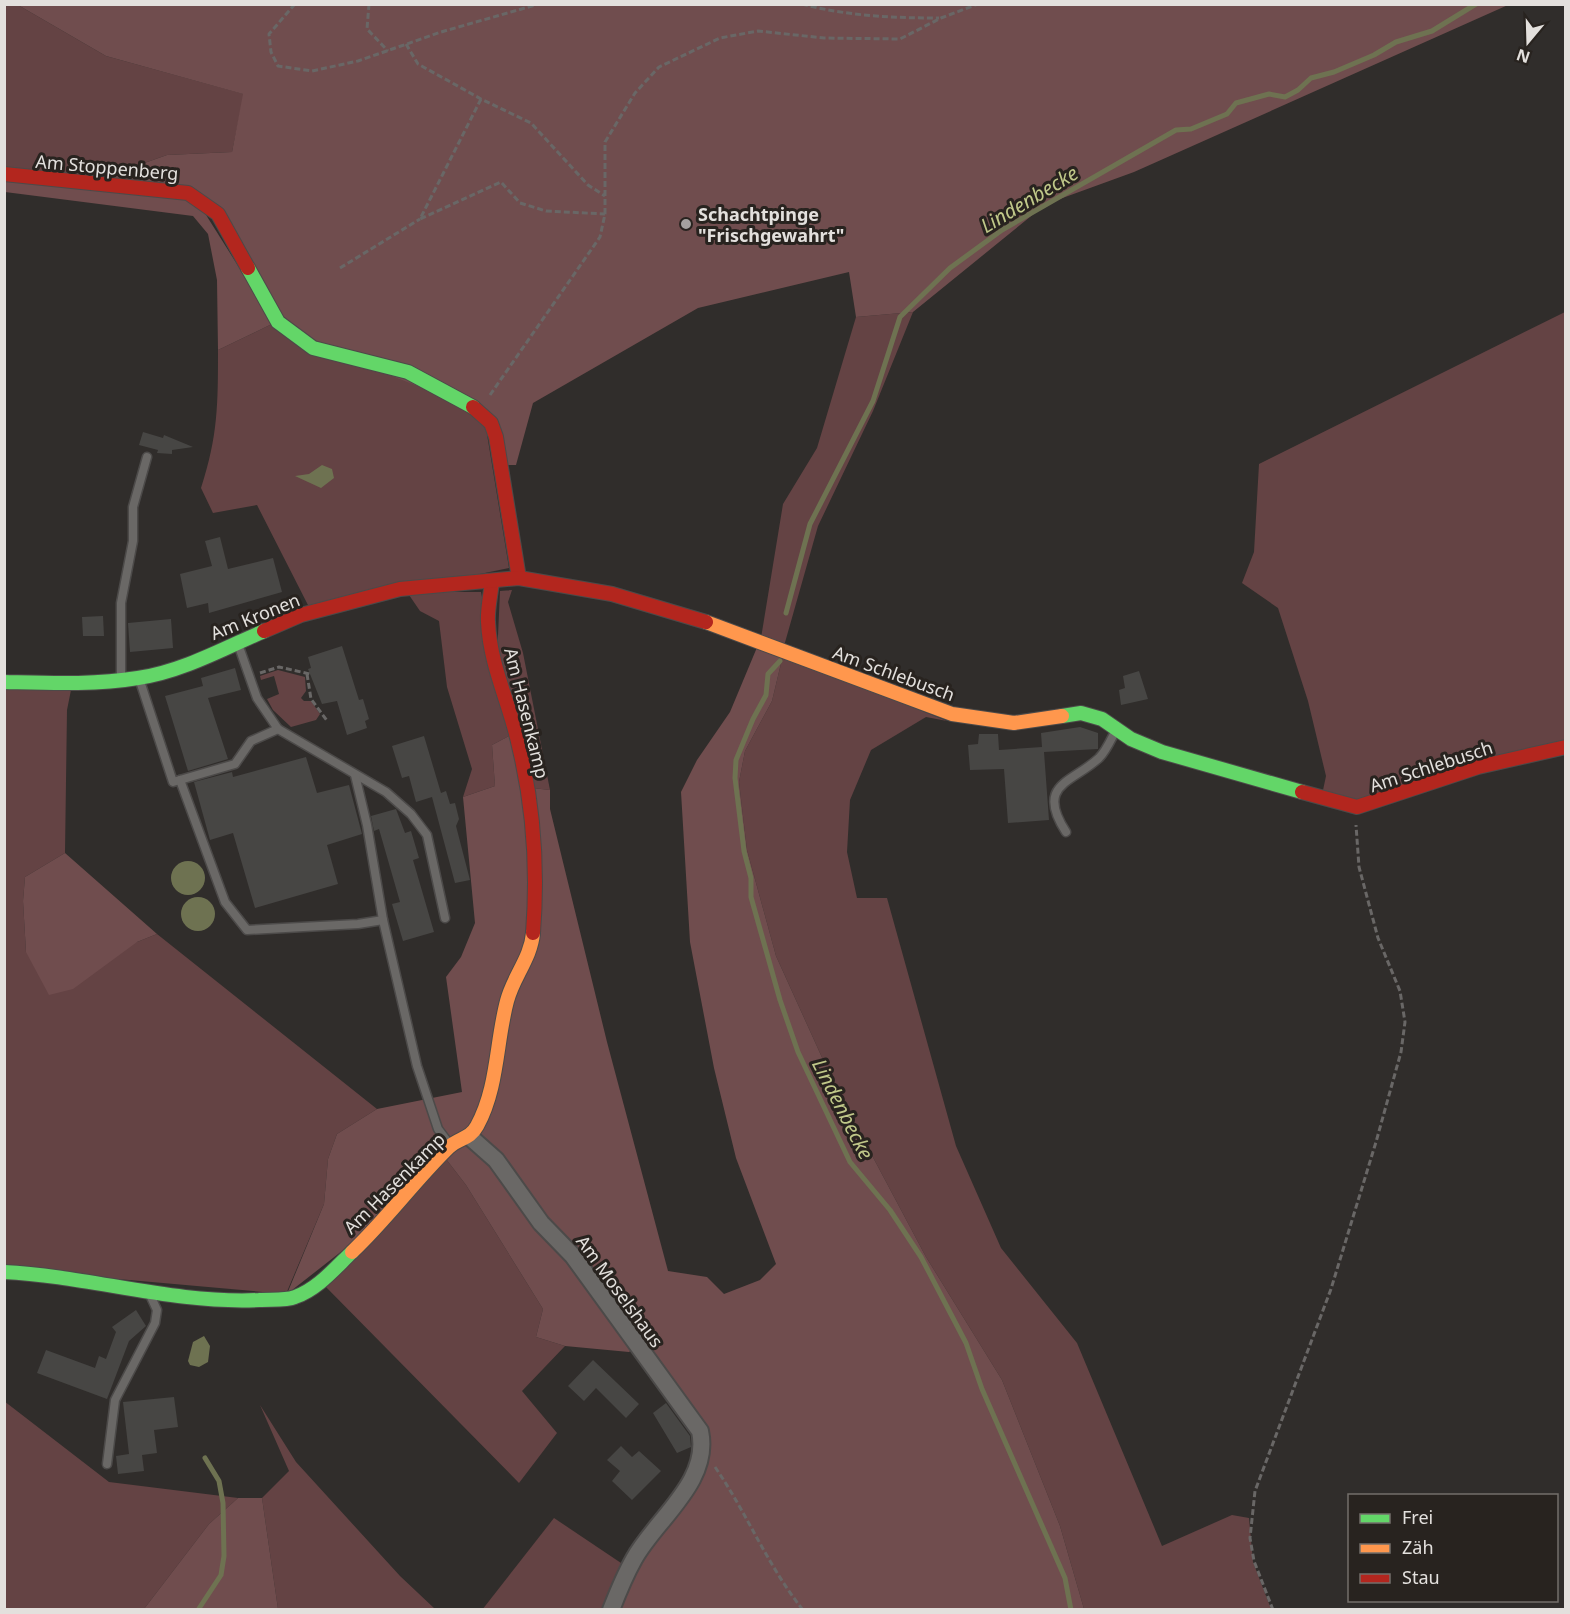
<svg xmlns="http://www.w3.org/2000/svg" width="1570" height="1614" font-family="'Noto Sans',sans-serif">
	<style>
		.green { fill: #644344 }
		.forest { fill: #704d4e }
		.water { fill: #6e7251 }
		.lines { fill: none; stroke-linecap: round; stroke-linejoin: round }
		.stream { stroke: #6e7251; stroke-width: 5 }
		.building { fill: #474644 }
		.lane-casing { stroke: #4c4a49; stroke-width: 11 }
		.street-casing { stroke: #4c4a49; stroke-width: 20 }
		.fast-casing { stroke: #4c4a49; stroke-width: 16 }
		.slow-casing { stroke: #4c4a49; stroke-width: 16 }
		.jam-casing { stroke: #4c4a49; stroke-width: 16 }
		.path { stroke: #696766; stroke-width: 3; stroke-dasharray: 6 3; stroke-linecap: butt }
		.lane { stroke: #6a6866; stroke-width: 8 }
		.street { stroke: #6a6866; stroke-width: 16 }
		.fast { stroke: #63d668; stroke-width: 14 }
		.slow { stroke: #ff974d; stroke-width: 14 }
		.jam { stroke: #b3261e; stroke-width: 14 }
		.poi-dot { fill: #a4a19f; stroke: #28231f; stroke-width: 2 }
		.labels { text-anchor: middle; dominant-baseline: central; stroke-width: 6; stroke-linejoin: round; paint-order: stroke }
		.street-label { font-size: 18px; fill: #e3e0dd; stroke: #28231f }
		.poi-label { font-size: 18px; font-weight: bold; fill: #e3e0dd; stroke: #28231f; text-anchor: start }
		.water-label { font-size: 20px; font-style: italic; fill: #c0c889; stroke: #28231f }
	</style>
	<rect width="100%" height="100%" fill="#302d2b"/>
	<g class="green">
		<polygon points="5,5 18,5 106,56 244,94 232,152 167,155 91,182 5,170"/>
		<polygon points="913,312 873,411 818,526 784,646 761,638 783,504 817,448 856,317"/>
		<polygon points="1565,312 1565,743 1363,802 1322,795 1326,776 1308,701 1278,608 1242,583 1254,552 1259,464"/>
		<path d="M274 323 407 374 485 422 509 568 310 609 257 505 213 513 201 488C218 436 218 404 218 350Z"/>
		<polygon points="512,590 508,602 523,653 550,790 532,788 497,658 500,591"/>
		<polygon points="407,592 481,592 509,736 492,745 495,786 463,797 472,769 447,687 439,621 420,611"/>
		<polygon points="783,655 947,721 926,717 871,750 850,800 847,852 857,898 887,898 956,1146 1001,1248 1077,1343 1162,1546 1232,1515 1249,1518 1253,1562 1271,1609 1084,1609 1060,1526 1002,1380 926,1257 834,1084 776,956 747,850 739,782 745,751 772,701"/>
		<polygon points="278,670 305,677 306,691 301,698 304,701 311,701 320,714 316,720 291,727 273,710 267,699 279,694 274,676 261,680 260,676"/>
		<polygon points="4,687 71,690 67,710 65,853 25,877 23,901 26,952 137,942 157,934 377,1109 337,1134 328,1159 324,1204 286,1294 5,1269"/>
		<polygon points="446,1159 466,1185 543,1309 536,1337 565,1346 522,1391 557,1433 519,1483 323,1284"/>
		<polygon points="4,1401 109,1482 238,1498 209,1524 144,1609 5,1609"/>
		<polygon points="260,1405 296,1462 400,1576 435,1609 278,1609 262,1498 289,1471"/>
		<polygon points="554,1518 627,1567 607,1609 482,1610"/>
	</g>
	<g class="forest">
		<polygon points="18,5 1508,5 1134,172 1046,204 913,312 856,317 849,272 698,308 533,403 516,465 506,465 489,414 313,345 280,319 196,192 91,182 167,155 232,152 243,94 106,56"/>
		<polygon points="4,178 196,199 274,323 218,350 217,280 208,234 193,216 5,192"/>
		<polygon points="758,645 783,655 772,701 745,751 739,782 747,850 776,956 834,1084 926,1257 1002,1380 1060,1526 1084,1609 607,1609 705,1450 638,1345 629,1352 565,1346 536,1337 543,1309 466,1185 446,1159 379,1222 287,1294 324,1204 328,1159 337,1134 377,1109 462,1092 446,977 461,957 475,923 463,797 495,786 492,745 509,736 523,787 550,790 550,809 607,1042 668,1271 707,1277 724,1294 760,1280 776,1264 736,1158 714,1068 690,942 681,792 697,760 730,712"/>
		<polygon points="65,853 157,934 137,942 73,989 49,995 26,952 23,901 25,877"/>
		<polygon points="238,1498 262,1498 278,1609 144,1609 209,1524"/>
	</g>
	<g class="water">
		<polygon points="322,465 332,469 334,478 321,488 295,476 309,474"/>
		<circle cx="188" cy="878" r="17"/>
		<circle cx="198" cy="914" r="17"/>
		<polygon points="204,1336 210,1346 208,1362 199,1367 190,1365 188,1361 193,1342"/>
	</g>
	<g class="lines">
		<g class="stream">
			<polyline points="786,613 810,524 873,401 900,317 950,268 1002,230 1176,130 1191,129 1227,114 1236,103 1269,94 1285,97 1298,90 1311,78 1334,72 1374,55 1396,42 1432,31 1476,4"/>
			<polyline points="780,661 768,674 766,695 753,719 736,760 735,778 744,851 751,878 751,897 780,1000 798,1052 850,1162 890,1210 921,1257 966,1343 982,1389 1065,1578 1071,1610"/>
			<polyline points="198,1610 221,1575 224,1556 223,1503 219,1481 205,1458"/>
		</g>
	</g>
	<g class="building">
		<polygon points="143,432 163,438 164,435 193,447 172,450 172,454 157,453 158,450 139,445"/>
		<polygon points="220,537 228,569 273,558 282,592 209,613 208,603 187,608 180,574 212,566 205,541"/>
		<polygon points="103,616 104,636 83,636 82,617"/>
		<polygon points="171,619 173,648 130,652 128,623"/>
		<polygon points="342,646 359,700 363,699 369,719 365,721 367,728 347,735 337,701 322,704 308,669 311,668 308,657"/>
		<polygon points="235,668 241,690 208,698 228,759 188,771 165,696 203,686 201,678"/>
		<polygon points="1139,671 1148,699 1121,705 1119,690 1125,688 1123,676"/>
		<polygon points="1080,727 1098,733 1098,749 1044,752 1049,820 1008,823 1004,769 970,770 968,745 978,744 979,734 998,734 999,750 1042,747 1041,733"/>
		<polygon points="424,736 441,793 446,791 450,804 455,803 459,819 456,826 470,880 455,883 432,797 416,802 409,776 402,778 392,746"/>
		<polygon points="306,757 317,793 349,785 362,834 327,845 338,884 255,908 233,833 210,840 194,782 232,772 233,777"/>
		<polygon points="396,809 405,833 411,831 419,858 413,860 434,932 403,941 392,904 400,902 379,829 374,831 371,816"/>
		<polygon points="136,1310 146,1326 129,1341 107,1399 37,1373 46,1350 95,1368 99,1356 106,1359 116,1332 112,1327"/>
		<polygon points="593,1360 639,1404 626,1418 596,1388 584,1401 568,1386"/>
		<polygon points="174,1397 178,1427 154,1430 157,1453 142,1455 144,1471 118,1474 116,1456 129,1454 123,1402"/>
		<polygon points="666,1403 690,1436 691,1447 677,1453 653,1413"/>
		<polygon points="621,1446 632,1457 639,1451 661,1471 632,1500 612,1481 620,1471 607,1460"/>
	</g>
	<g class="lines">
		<defs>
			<g id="lane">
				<polyline points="139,678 173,782 235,764 251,741 278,729 257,698 238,644"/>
				<polyline points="121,679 121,603 133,541 133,507 147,457"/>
				<polyline points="278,729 386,792 411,814 427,835 445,918"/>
				<polyline points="180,780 225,902 247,930 358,924 383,920 367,825 355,775"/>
				<path d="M1066 832C1035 784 1072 783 1099 758 1107 750 1111 739 1116 730"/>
				<polyline points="383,920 417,1066 438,1129 450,1145"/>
				<polyline points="107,1464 115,1400 155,1323 157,1310 151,1297"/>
			</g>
			<path id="street" d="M470 1137 496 1160 541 1223 573 1256 700 1431C711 1482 656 1519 634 1559 625 1575 618 1592 611 1610"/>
			<g id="fast">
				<polyline points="248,268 278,322 313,348 408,372 473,407"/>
				<path d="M4 682C49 683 94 685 138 678 181 672 225 648 264 631"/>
				<polyline points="1062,716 1081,713 1102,719 1131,739 1162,752 1302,792"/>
				<path d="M4 1272C90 1276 171 1304 259 1300 270 1299 285 1301 295 1297 318 1289 335 1268 352 1252"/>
			</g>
			<g id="slow">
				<polyline points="706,622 952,714 1014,723 1062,716"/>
				<path d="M352 1252C387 1219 415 1180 449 1147 459 1138 470 1139 477 1126 498 1088 496 1042 507 1001 513 977 531 958 533 933"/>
			</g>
			<g id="jam">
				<polyline points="4,174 188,193 218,214 248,268"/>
				<polyline points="473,407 491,423 496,437 519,578"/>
				<path d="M492 581C491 594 487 609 488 622 490 666 510 704 519 746 534 808 538 869 533 933"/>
				<polyline points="264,631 301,615 400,589 519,578 612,594 706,622"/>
				<polyline points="1302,792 1357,807 1478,767 1566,747"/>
			</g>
		</defs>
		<use href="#lane" class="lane-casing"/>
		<use href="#street" class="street-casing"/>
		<use href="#fast" class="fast-casing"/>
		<use href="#slow" class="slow-casing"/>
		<use href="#jam" class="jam-casing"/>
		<g class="path">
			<polyline points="295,4 269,34 271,52 278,66 312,71 358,61 441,32 539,4"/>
			<polyline points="369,4 367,29 388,51"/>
			<path d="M802 4C847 16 893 18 939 18"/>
			<polyline points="406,44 418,64 481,99 531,123 588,185 605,196"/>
			<polyline points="481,99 420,219 501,182 520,203 546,211 605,214"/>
			<polyline points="340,268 420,219"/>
			<polyline points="490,395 600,237 605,214 605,142 635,93 659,67 720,38 758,31 824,38 900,39 941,18 978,4"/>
			<polyline points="260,673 279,667 310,674"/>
			<polyline points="307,674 311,699 328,722"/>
			<path d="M715 1467C747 1513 767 1565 803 1610"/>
			<polyline points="1273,1610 1254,1561 1250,1538 1255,1491 1331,1289 1376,1142 1401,1052 1405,1022 1400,991 1378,938 1359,867 1356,825"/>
		</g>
		<use href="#lane" class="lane"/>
		<use href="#street" class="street"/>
		<use href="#fast" class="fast"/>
		<use href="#slow" class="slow"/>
		<use href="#jam" class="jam"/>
	</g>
	<circle class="poi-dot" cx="686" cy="224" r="6"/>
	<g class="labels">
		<g class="street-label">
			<text transform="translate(107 167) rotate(5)">Am Stoppenberg</text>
			<text transform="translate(255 616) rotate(-22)">Am Kronen</text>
			<text transform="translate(894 673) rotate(20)">Am Schlebusch</text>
			<text transform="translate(527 713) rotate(76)">Am Hasenkamp</text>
			<text transform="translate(1431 766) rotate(-18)">Am Schlebusch</text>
			<text transform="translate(394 1183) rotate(-45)">Am Hasenkamp</text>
			<text transform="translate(620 1291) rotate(54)">Am Moselshaus</text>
		</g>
		<g class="poi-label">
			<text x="698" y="214">Schachtpinge<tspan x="698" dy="21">"Frischgewahrt"</tspan></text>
		</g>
		<g class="water-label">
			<text transform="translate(1029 199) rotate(-31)">Lindenbecke</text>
			<text transform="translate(843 1109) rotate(63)">Lindenbecke</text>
		</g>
	</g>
	<rect width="1570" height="1614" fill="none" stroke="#e3e0dd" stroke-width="12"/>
	<rect x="1348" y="1494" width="210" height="108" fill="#28231f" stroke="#736f6b" stroke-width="1.5"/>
	<rect x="1360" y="1514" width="30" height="9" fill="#63d668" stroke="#736f6b" stroke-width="1.5"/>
	<text x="1402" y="1524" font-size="18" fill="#e3e0dd">Frei</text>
	<rect x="1360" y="1544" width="30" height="9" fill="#ff974d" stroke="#736f6b" stroke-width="1.5"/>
	<text x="1402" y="1554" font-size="18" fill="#e3e0dd">Zäh</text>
	<rect x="1360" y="1574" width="30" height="9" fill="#b3261e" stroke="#736f6b" stroke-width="1.5"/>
	<text x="1402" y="1584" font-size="18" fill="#e3e0dd">Stau</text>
	<g transform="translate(1528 42) rotate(199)" stroke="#28231f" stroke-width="4.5" paint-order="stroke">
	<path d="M0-4.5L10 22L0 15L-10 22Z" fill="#e3e0dd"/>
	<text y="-9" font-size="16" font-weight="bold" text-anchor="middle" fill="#e3e0dd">N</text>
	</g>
</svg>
